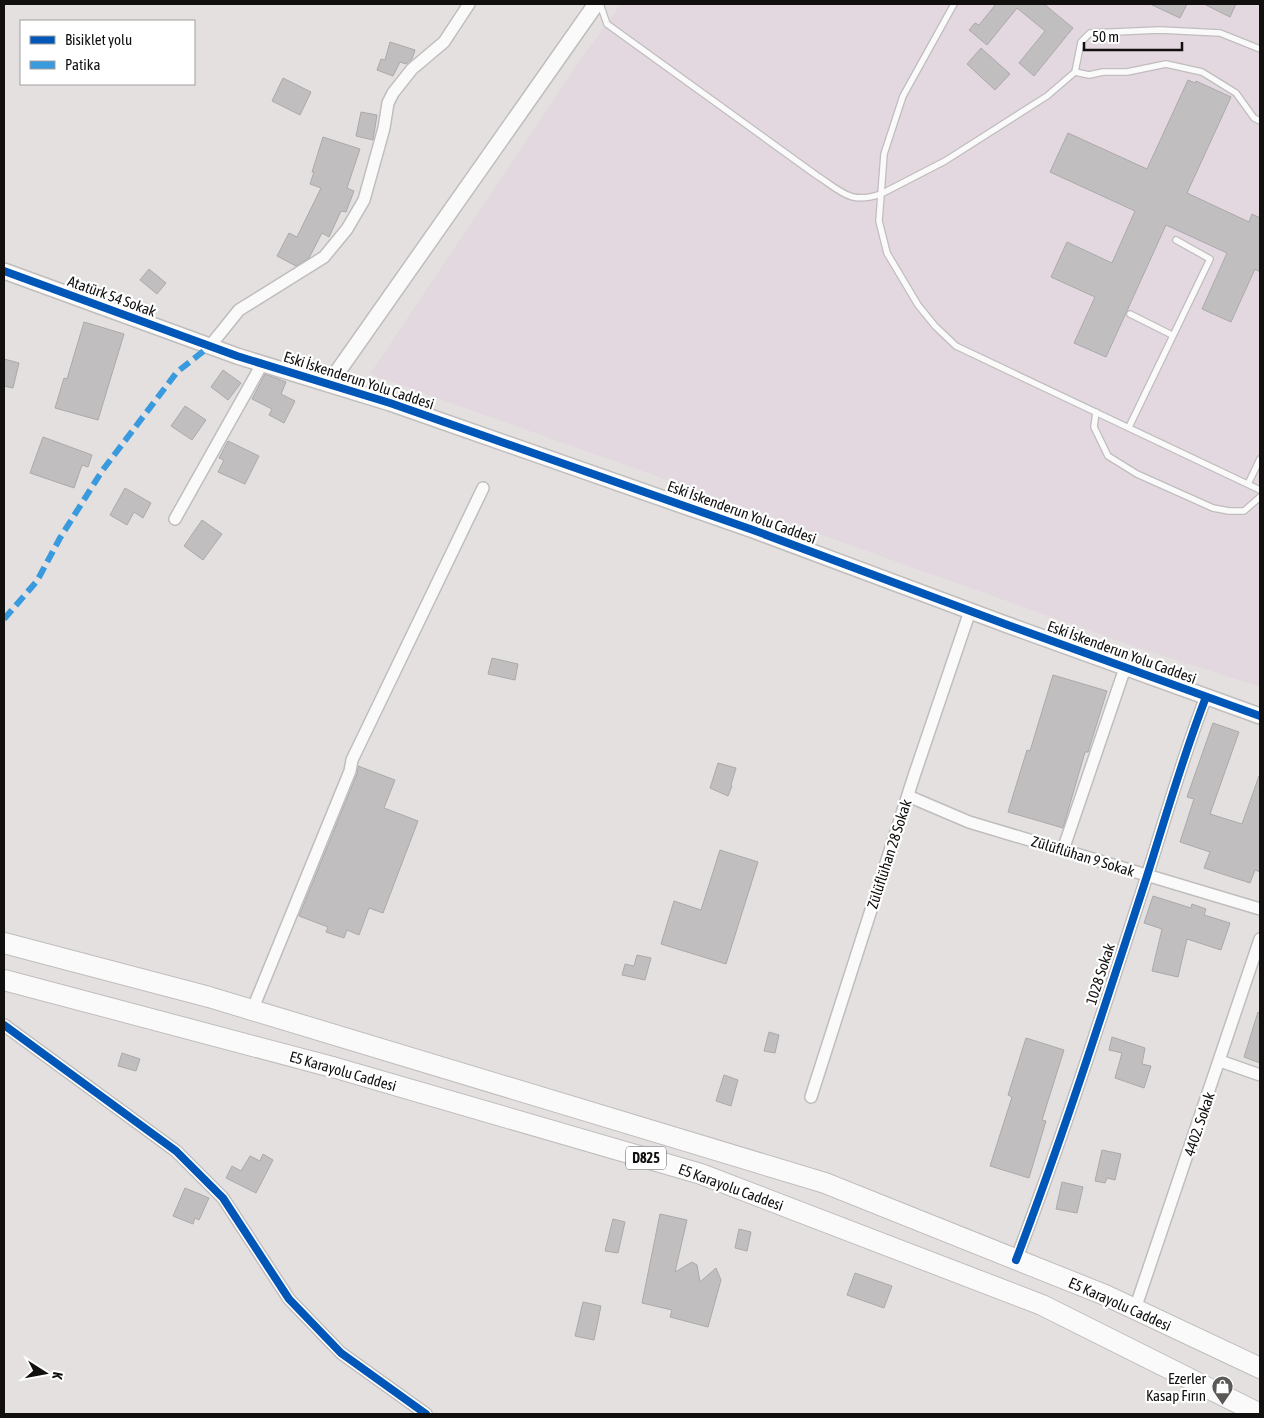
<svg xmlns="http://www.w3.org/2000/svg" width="1264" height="1418" font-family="'Asap Condensed',sans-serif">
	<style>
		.education { fill: #e3d7e0 }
		.building { fill: #c1bebf; stroke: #aba9a9 }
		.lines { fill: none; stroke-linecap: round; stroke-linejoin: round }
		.lane-casing { stroke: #c0bdbd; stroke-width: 8 }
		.street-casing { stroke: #c0bdbd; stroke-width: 14 }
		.secondary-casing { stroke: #c0bdbd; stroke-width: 18 }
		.highway-casing { stroke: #c0bdbd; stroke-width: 22 }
		.lane { stroke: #fbfafa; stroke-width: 5.5 }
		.street { stroke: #fbfafa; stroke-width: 11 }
		.secondary { stroke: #fbfafa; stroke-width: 15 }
		.highway { stroke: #fbfafa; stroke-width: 20 }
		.quiet { stroke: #3a9ade; stroke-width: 6; stroke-dasharray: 12 6; stroke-linecap: butt }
		.cycleway-casing { stroke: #fff; stroke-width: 11 }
		.cycleway { stroke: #0057b8; stroke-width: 8 }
		.labels { text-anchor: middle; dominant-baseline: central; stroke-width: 4.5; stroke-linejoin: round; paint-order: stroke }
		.shield { fill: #fff; stroke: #585857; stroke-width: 1 }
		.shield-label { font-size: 14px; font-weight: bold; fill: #11100f }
		.street-label { font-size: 15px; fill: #11100f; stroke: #fff }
		.poi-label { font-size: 15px; fill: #11100f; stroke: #fff; text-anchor: end }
	</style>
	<rect width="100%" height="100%" fill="#e3e0df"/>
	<polygon class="education" points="621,4 1260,4 1260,687 1136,647 370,374 580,60"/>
	<g class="building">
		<polygon points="996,4 1044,4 1073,28 1034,76 1019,63 1045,31 1017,8 987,45 969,30 975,23 979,25"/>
		<polygon points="1150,4 1187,4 1180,18"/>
		<polygon points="1204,4 1236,4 1230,17"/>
		<polygon points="390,42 415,50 412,59 406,64 400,62 393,76 377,70 381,59 385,60"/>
		<polygon points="981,48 1010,74 995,90 967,64"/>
		<polygon points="283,78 311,92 300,115 272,101"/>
		<polygon points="1188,80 1195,83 1196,81 1231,97 1187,193 1249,222 1252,214 1260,218 1260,272 1255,269 1231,322 1202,309 1227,253 1166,225 1106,357 1074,343 1095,297 1051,277 1067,242 1112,263 1135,211 1050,172 1068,133 1147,169"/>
		<polygon points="361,112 377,115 373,140 356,136"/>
		<polygon points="323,137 360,149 347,188 354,191 346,212 341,211 329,237 322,233 309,258 296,266 277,256 289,233 297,237 321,188 310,184 314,172 312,172"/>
		<polygon points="149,269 166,283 157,294 140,280"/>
		<polygon points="84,322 124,334 98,420 55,408 64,378 67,379"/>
		<polygon points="4,359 19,363 13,388 4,386"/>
		<polygon points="223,370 241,383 228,400 211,387"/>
		<polygon points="265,374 286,382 281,394 295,401 284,423 269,415 272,409 252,399"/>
		<polygon points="185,406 206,420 192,440 171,426"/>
		<polygon points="43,437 92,455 88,467 82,465 74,488 30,473"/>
		<polygon points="228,441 259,456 245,484 218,472 224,460 219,458"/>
		<polygon points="125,488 151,503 143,518 134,512 127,525 110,515"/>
		<polygon points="202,520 222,534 203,560 184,546"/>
		<polygon points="492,658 518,664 515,680 488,674"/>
		<polygon points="1053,675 1107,691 1088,752 1085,752 1063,828 1008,812 1027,750 1030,751"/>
		<polygon points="1213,723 1239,732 1210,814 1242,824 1259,776 1260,776 1260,872 1255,870 1250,883 1204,868 1210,852 1180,842 1194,799 1187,797"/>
		<polygon points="718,763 736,768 731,785 732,786 728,796 710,788"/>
		<polygon points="358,766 395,780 384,808 418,821 383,913 369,908 359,935 347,930 344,938 326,932 328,927 299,916 357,774"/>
		<polygon points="720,850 758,862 726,964 661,944 674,901 701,910"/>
		<polygon points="1153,896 1191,908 1192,904 1206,909 1204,915 1230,923 1221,950 1187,939 1178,977 1152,971 1162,929 1144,923"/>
		<polygon points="637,955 651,958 645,980 622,975 625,964 634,966"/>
		<polygon points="1258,1012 1260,1013 1260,1063 1244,1057"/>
		<polygon points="769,1032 779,1035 775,1053 764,1051"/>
		<polygon points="1112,1037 1145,1048 1142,1064 1151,1066 1144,1088 1115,1078 1122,1053 1109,1050"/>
		<polygon points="1026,1038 1064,1050 1042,1120 1046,1121 1029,1178 990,1166 1012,1097 1008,1095"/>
		<polygon points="122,1053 140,1059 136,1071 118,1066"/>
		<polygon points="724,1075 738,1080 731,1106 716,1101"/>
		<polygon points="1102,1150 1121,1154 1115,1180 1107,1178 1105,1183 1095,1181"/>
		<polygon points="263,1154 273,1160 256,1193 226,1178 232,1166 241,1171 250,1156 260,1161"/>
		<polygon points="1062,1182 1083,1187 1077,1213 1056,1209"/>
		<polygon points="185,1188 209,1198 199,1220 195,1218 193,1224 173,1216"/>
		<polygon points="660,1214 687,1220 675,1272 692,1262 697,1265 700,1282 716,1268 721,1280 708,1327 670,1317 672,1310 642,1303"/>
		<polygon points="613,1219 625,1222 618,1253 605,1251"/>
		<polygon points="739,1229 751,1232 747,1251 735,1248"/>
		<polygon points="855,1273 892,1286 884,1308 847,1295"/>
		<polygon points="583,1302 601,1306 594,1340 575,1336"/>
	</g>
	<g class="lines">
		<defs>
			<g id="lane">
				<path d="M600 4 607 24 816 175C841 191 850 205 881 194L945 161 1047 96 1075 72 1081 42 1090 33 1160 30 1220 33 1260 49"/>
				<polyline points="954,4 903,96 884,154 879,221 887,253 918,305 935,326 956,346 1260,490"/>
				<polyline points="1075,72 1089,75 1103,72 1127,72 1166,64 1202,72 1236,93 1254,118 1260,121"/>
				<polyline points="1130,314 1172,335"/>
				<polyline points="1096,412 1094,427 1108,456 1137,474 1213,508 1229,511 1244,511 1260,497"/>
				<polyline points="1129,427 1210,259 1176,240"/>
				<polyline points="1248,484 1260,459"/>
			</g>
			<g id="street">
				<polyline points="210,346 239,310 324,257 347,229 364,200 384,128 388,103 393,93 412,69 444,42 469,4"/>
				<polyline points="175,519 262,364"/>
				<polyline points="908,796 969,822 1260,909"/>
				<polyline points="1063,850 1125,668"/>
				<polyline points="251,1013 350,771 352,760 483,488"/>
				<polyline points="4,1025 176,1151 223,1198 289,1299 341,1353 426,1414"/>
				<polyline points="1220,1061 1260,1075"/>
				<polyline points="811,1097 914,776 970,611"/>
				<path d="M1016 1260C1064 1134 1105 1005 1147 876 1166 816 1183 756 1206 697"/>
				<polyline points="1135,1309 1260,939"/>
			</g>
			<g id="secondary">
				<polyline points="4,271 237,356 390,403 753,530 1005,624 1260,716"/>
				<polyline points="329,384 596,4"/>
			</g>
			<g id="highway">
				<polyline points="4,943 209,997 825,1183 1105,1295 1260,1368"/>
				<polyline points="4,980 336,1068 701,1174 1042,1305 1260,1414"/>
			</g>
		</defs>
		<use href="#lane" class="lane-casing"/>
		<use href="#street" class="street-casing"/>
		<use href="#secondary" class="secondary-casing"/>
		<use href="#highway" class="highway-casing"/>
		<use href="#lane" class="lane"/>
		<use href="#street" class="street"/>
		<use href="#secondary" class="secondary"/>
		<use href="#highway" class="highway"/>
		<polyline class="quiet" points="4,619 37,581 60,538 102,471 177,372 210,346"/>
		<defs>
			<g id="cycleway">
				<polyline points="4,271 237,356 390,403 753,530 1005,624 1260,716"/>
				<polyline points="4,1025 176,1151 223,1198 289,1299 341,1353 426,1414"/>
				<path d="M1016 1260C1064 1134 1105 1005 1147 876 1166 816 1183 756 1206 697"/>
			</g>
		</defs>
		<use href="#cycleway" class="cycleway-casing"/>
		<use href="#cycleway" class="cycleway"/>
	</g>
	<defs>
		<symbol id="shop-pin" viewBox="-11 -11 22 30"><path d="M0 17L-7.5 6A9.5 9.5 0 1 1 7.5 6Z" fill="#5a5958" stroke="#fff"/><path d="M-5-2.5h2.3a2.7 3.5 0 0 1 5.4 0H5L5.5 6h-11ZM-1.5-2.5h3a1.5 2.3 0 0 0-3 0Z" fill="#fff"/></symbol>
	</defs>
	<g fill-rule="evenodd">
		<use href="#shop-pin" x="1210" y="1374" width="25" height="34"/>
	</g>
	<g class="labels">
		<rect class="shield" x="626" y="1146.5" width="40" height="23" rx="4"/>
		<g class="shield-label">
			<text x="646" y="1158">D825</text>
		</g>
		<g class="street-label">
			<text transform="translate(112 296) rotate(20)">Atatürk 54 Sokak</text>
			<text transform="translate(359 380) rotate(18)">Eski İskenderun Yolu Caddesi</text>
			<text transform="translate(742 512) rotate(20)">Eski İskenderun Yolu Caddesi</text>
			<text transform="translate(1122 652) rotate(20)">Eski İskenderun Yolu Caddesi</text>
			<text transform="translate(889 854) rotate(-72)">Zülüflühan 28 Sokak</text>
			<text transform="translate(1083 856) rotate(17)">Zülüflühan 9 Sokak</text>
			<text transform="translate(1100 974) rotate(-72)">1028 Sokak</text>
			<text transform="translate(343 1071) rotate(16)">E5 Karayolu Caddesi</text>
			<text transform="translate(1199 1124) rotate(-71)">4402. Sokak</text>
			<text transform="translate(731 1187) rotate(20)">E5 Karayolu Caddesi</text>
			<text transform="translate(1120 1304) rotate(24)">E5 Karayolu Caddesi</text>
		</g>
		<g class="poi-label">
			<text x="1206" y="1378">Ezerler<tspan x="1206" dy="17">Kasap Fırın</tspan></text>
		</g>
	</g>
	<rect width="1264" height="1418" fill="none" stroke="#11100f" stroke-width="10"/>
	<rect x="20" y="20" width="175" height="65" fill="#ffffff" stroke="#a09f9f"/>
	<rect x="30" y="36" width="25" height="8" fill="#0057b8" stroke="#a09f9f"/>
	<text x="65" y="45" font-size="15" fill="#11100f">Bisiklet yolu</text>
	<rect x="30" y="61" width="25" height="8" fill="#3a9ade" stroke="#a09f9f"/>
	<text x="65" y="70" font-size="15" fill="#11100f">Patika</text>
	<g transform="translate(45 1373) rotate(101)" stroke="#ffffff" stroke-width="4" paint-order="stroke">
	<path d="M0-4L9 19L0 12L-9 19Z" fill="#11100f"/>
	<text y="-8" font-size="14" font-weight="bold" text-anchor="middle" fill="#11100f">K</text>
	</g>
	<path d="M1084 42v8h98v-8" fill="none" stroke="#11100f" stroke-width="2.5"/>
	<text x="1092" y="42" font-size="15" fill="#11100f" stroke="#ffffff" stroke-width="4" paint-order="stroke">50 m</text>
</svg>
